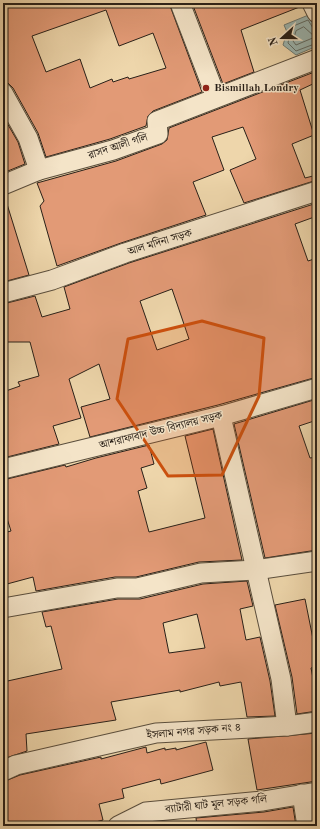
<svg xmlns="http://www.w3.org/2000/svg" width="320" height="829" font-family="'Old Standard TT','Noto Serif Bengali',serif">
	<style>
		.water { fill: #9cb7b2; stroke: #6e7b74 }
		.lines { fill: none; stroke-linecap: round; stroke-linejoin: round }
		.shore { stroke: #626c65; stroke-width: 1 }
		.building { fill: #e29a76; stroke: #292018; fill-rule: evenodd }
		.minor-casing { stroke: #5a4e3d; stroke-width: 21 }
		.minor { stroke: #f4e4c8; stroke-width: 19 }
		.marked { fill: #cb500e; fill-opacity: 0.2; stroke: #cb500e; stroke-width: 3; stroke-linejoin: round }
		.poi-dot { fill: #8f2418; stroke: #f4e4c8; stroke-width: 1.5 }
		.labels { text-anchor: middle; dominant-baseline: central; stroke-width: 3; stroke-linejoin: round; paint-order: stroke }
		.poi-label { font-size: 11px; font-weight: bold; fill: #292018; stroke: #f4e4c8; text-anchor: start }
		.street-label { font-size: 11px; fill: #292018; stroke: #f4e4c8 }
	</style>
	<rect width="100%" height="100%" fill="#eed6ab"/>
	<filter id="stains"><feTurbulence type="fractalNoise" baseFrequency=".005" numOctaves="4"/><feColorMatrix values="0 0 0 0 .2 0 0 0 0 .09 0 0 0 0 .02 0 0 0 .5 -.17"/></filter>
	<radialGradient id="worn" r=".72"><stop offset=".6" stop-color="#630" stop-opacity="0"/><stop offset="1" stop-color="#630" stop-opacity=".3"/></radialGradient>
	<polygon class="water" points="311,14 317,29 317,46 296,55 283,45 287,32 284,25"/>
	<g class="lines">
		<g class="shore">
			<polygon points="304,27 315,37 296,45 293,41 296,31"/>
			<polyline points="317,29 313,28 308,20 291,27 288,43 296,51 317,43"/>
		</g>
	</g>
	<g class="building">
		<path d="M3 3H169L202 92 153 111 148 116 146 126 110 139 46 157 38 133 13 88 8 83 3 82ZM106 10 119 46 153 33 166 68 129 79 128 77 113 82 112 79 90 88 80 59 46 72 32 36Z"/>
		<polygon points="192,3 301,3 302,6 241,30 254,72 223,84"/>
		<polygon points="317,71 317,82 300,90 314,135 292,144 305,178 317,175 317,180 244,203 230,170 256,159 243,127 212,137 224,170 193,182 206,215 121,243 57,266 40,206 44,201 37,183 116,161 162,144 167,140 169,128"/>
		<polygon points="3,116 18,142 25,164 3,173"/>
		<path d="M317 203V216L295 224 308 261 317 258V377L218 405 90 437 81 407 110 399 99 364 69 379 81 418 53 426 59 444 3 458V392L20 386 18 382 39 376 30 342H3V304L35 296 42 317 70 309 64 287 129 263ZM172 289 189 339 157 350 140 301Z"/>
		<polygon points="7,204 29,275 3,282 3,205"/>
		<polygon points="317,399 317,420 299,426 310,458 317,457 317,550 265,558 234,424"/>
		<polygon points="213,429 242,560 199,562 136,577 115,577 36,591 33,577 7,584 3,569 3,533 11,531 3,506 3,480 65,465 66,467 96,458 149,445 154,464 141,468 147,488 138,491 149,532 205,518 185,436"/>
		<path d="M247 581 253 606 240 609 246 640 260 637 270 681 275 716 247 717 241 682 220 686 219 682 180 692V690L111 702 116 720 26 734 27 751 3 759V682L62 669 51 626 46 627 42 612 118 599H140L203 584ZM197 614 205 648 169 653 163 623Z"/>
		<polygon points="305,599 314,644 317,643 317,666 311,668 317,699 317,711 297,714 292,677 275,605"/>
		<polygon points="317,733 317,781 257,790 248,739"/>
		<polygon points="206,742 213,770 161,784 160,779 122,789 124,798 99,804 103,820 81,826 3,826 3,782 20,775 101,757 101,759 146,747 147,753 165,748 165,750 176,748 176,750"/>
		<polygon points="293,807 296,826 197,826 196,818 264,812"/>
	</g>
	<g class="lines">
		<defs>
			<g id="minor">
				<polyline points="180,3 216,97"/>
				<polyline points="312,3 317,13"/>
				<polyline points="3,93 28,138 39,170 113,150 158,134 157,121 317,59"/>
				<polyline points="3,185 39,170"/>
				<polyline points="3,293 52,280 125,253 317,191"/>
				<polyline points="221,416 281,679 287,726"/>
				<polyline points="3,469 221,416 317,388"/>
				<polyline points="3,608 117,588 137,588 201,573 255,570 317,561"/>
				<polyline points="3,771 16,765 156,733 287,726 317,722"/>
				<polyline points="302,794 307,826"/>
				<polyline points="118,826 146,812 263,801 317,792"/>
			</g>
		</defs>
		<use href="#minor" class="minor-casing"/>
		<use href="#minor" class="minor"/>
	</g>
	<path class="marked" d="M202 321 264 338 259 396 222 475 168 476 117 399 128 339Z"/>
	<circle class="poi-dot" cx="206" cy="88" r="4"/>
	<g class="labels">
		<g class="poi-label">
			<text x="214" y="88">Bismillah Londry</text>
		</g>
		<g class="street-label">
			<text transform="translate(118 147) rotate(-18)">রাসদ আলী গলি</text>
			<text transform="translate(160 243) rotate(-17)">আল মদিনা সড়ক</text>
			<text transform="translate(161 431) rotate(-14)">আশরাফাবাদ উচ্চ বিদ্যালয় সড়ক</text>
			<text transform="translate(194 732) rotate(-5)">ইসলাম নগর সড়ক নং ৪</text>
			<text transform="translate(216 805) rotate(-6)">ব্যাটারী ঘাট মূল সড়ক গলি</text>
		</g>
	</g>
	<rect width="320" height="829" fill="none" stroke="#eed6ab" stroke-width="16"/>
	<rect x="4" y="4" width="312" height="821" fill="none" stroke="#292018" stroke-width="2"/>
	<rect x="8" y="8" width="304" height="813" fill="none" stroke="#292018"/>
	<g transform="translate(282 38) rotate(249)" stroke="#f4e4c8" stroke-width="3" paint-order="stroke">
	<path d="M0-3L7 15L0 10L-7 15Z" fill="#292018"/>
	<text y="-6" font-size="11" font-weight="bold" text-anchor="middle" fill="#292018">N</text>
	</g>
	<rect width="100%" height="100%" filter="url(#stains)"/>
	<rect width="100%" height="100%" fill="url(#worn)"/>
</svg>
